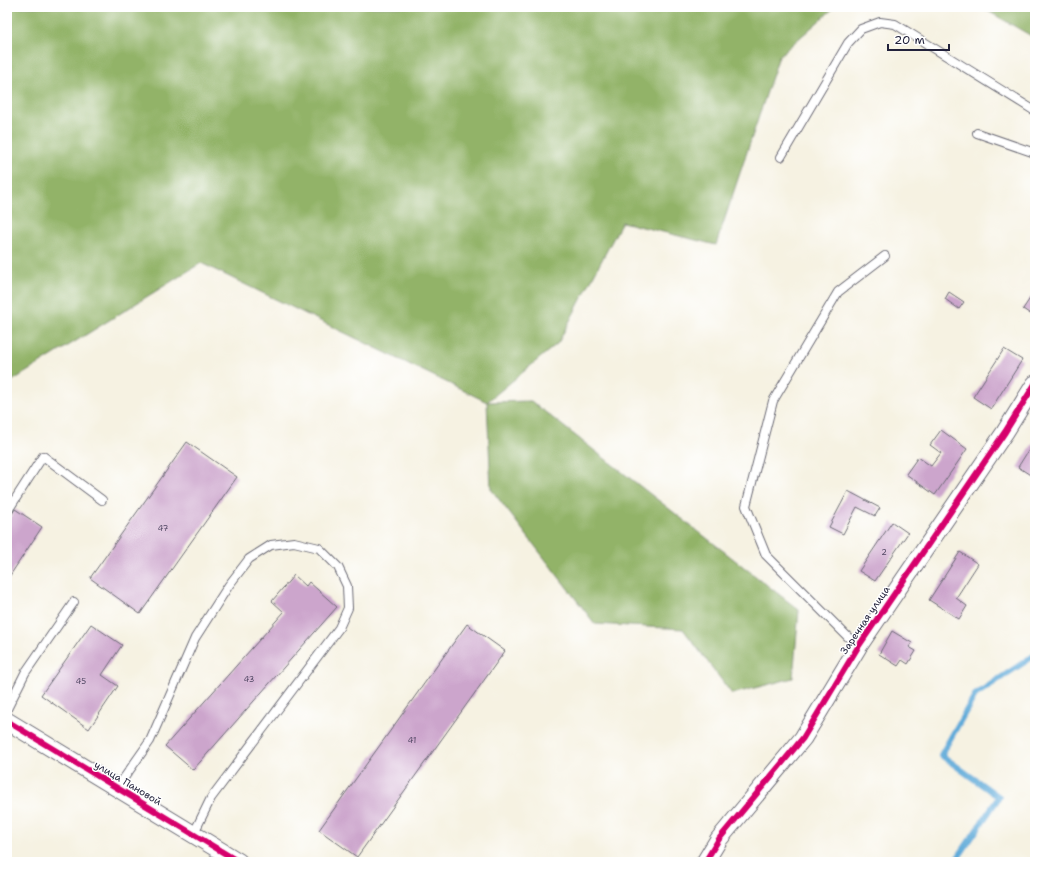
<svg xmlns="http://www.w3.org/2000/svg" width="1042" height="869" font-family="'Shantell Sans',sans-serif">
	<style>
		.forest { fill: #92b367; stroke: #5a6a51 }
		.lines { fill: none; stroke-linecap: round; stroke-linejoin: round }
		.stream { stroke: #61abd9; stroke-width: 6 }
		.building { fill: #cca5cc }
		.lane-casing { stroke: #6c6b75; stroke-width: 10 }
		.street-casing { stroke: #6c6b75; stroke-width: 19 }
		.lane { stroke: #fff; stroke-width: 8 }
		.street { stroke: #fff; stroke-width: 17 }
		.cycleway-casing { stroke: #fff; stroke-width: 8 }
		.cycleway { stroke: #d6006c; stroke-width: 6 }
		.labels { text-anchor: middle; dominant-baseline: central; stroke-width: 3; stroke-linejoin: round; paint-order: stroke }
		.number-label { font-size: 8px; fill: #4c435f }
		.street-label { font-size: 10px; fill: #22223b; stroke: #fff }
	</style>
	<rect width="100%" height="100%" fill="#fff"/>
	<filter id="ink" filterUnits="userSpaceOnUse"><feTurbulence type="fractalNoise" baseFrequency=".025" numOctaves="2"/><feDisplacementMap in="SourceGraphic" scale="8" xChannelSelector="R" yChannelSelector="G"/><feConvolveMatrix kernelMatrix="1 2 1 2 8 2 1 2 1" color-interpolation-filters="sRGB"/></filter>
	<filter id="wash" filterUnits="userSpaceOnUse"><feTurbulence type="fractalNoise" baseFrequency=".012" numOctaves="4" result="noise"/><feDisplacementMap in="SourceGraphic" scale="16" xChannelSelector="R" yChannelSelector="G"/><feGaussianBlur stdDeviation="0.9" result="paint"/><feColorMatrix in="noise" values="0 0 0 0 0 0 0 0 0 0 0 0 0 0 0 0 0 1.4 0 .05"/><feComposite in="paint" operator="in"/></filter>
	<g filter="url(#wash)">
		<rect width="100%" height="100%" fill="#f6f2e2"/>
		<g class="forest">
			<polygon points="7,7 835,7 779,56 716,245 622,222 558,343 487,402 531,401 799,610 793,678 732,694 683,629 595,624 491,489 487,402 201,263 7,384"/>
			<polygon points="981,7 1035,7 1035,38"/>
		</g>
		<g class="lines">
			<polyline class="stream" points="955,862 999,797 941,755 975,695 1035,655"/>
		</g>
		<g id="blocks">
			<g class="building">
				<polygon points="1035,291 1035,317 1023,309"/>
				<polygon points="949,292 964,302 959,309 945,299"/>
				<polygon points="1004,349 1022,360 991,409 973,397"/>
				<polygon points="941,430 967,449 935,495 906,474 918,457 931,466 941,453 930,445"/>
				<polygon points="1035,440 1035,478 1018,467"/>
				<polygon points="187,442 237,477 140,614 90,578"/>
				<polygon points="848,491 880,508 875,516 857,507 843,534 829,527"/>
				<polygon points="15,509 42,527 7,580 7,522"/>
				<polygon points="892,522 908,533 875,581 859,571"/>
				<polygon points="960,552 978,564 956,598 967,606 959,619 929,600"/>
				<polygon points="294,575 306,586 309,582 337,607 193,770 165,746 284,612 272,601"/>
				<polygon points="91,624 122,645 102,675 118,686 89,729 41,695"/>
				<polygon points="467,624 505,651 357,857 319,830"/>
				<polygon points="892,631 912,643 909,647 916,651 908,664 902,660 898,666 879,654"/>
			</g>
		</g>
	</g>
	<g filter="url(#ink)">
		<use href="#blocks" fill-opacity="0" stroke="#6c6b75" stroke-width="1"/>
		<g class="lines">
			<defs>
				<g id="lane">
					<polyline points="977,133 1035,153"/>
					<polyline points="781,157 848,43 861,29 880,22 895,24 1035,111"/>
					<polyline points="7,512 43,456 102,500"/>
					<polyline points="858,647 766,555 746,506 773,401 838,292 885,256"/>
					<polyline points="7,709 25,673 74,602"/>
					<polyline points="117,788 150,741 195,638 229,585 249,559 271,545 294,542 319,548 338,567 347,586 348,608 339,628 211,798 193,835"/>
				</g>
				<g id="street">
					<polyline points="7,721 239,862"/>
					<polyline points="705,862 719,839 803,738 858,647 1005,432 1035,384"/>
				</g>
			</defs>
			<use href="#lane" class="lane-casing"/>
			<use href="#street" class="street-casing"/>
			<use href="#lane" class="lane"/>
			<use href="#street" class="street"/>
			<defs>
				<g id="cycleway">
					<polyline points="7,721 239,862"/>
					<polyline points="705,862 719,839 803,738 858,647 1005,432 1035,384"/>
				</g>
			</defs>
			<use href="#cycleway" class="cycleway-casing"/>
			<use href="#cycleway" class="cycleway"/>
		</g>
	</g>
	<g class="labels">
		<g class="number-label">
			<text x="163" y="528">47</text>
			<text x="884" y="552">2</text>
			<text x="249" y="679">43</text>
			<text x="81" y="681">45</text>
			<text x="412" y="740">41</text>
		</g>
		<g class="street-label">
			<text transform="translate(865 620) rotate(-56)">Заречная улица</text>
			<text transform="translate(128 783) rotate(31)">улица Пановой</text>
		</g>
	</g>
	<rect width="1042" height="869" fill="none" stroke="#fff" stroke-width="24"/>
	<path d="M888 44v6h61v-6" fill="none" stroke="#22223b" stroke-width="2"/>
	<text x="894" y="44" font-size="12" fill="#22223b" stroke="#ffffff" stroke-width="3" paint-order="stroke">20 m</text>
</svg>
